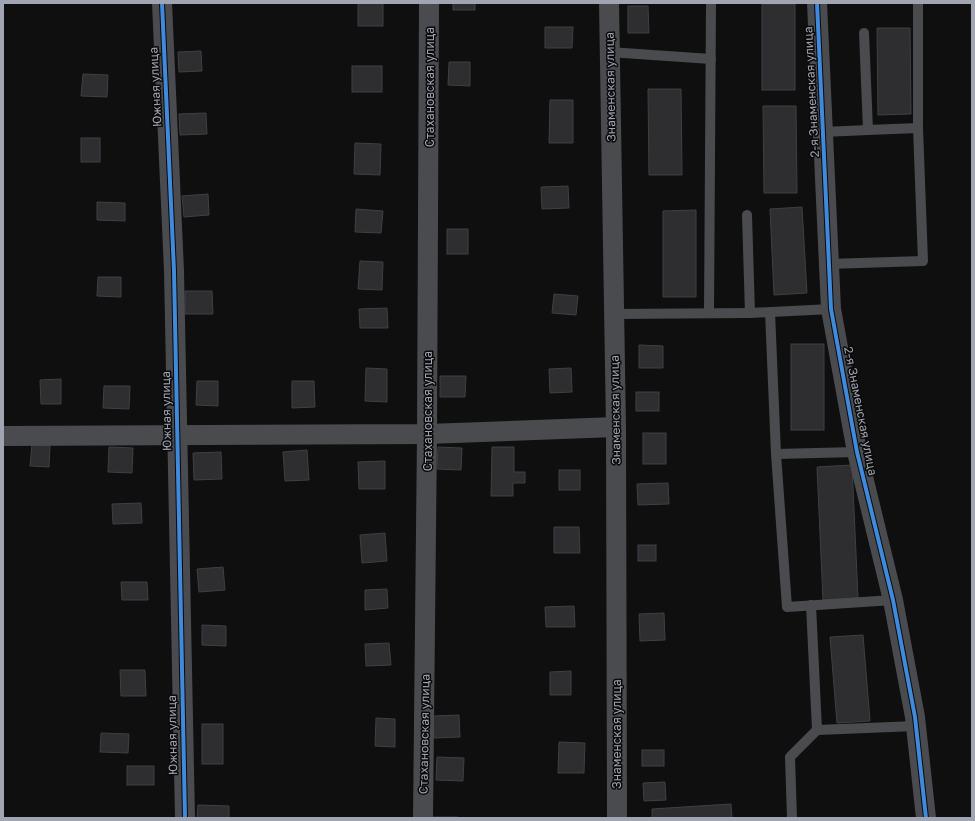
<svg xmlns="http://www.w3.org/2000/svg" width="975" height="821" font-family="'Golos Text',sans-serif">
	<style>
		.building { fill: #2e2e30; stroke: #3f4044 }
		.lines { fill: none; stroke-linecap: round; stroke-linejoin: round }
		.lane { stroke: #4a4b4f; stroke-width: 10 }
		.street { stroke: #4a4b4f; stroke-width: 20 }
		.cycleway-casing { stroke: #0a0a0b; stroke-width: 6 }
		.cycleway { stroke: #408adc; stroke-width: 4 }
		.labels { text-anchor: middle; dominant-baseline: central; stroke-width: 3; stroke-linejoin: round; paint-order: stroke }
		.street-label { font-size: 12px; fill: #a1a5b1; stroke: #0a0a0b }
	</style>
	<rect width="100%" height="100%" fill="#0f0f10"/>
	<g class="building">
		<rect x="358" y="3" width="25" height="23"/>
		<rect x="453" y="3" width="22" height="7"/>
		<rect x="762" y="4" width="33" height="86"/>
		<polygon points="628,6 648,6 649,33 628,33"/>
		<polygon points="545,27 573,27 572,48 545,48"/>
		<polygon points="877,28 910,28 911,114 878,115"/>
		<polygon points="201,51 202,71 179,72 178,52"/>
		<polygon points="449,62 470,62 470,86 448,85"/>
		<rect x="352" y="66" width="30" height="26"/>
		<polygon points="83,74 108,75 107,97 81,96"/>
		<polygon points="648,89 681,89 682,175 649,175"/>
		<polygon points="550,100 573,100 573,143 549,143"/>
		<polygon points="763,106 796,106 797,193 764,193"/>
		<polygon points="206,113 207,134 180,135 179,114"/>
		<rect x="81" y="138" width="19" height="24"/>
		<polygon points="355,143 381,144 380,175 354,174"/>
		<polygon points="568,186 569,208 542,209 541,187"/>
		<polygon points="208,194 209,215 184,217 182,196"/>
		<polygon points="97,202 125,203 125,221 97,220"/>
		<polygon points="802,207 807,293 774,295 770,209"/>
		<polygon points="356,209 383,211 381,233 355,232"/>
		<polygon points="696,210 696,297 663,297 663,211"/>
		<rect x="447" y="229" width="21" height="25"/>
		<polygon points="360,261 383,262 382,290 358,289"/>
		<polygon points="98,277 121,277 121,297 97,296"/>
		<polygon points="185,291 212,291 213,314 185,314"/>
		<polygon points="554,294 578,296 576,315 552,313"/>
		<polygon points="387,308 388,328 360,328 359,309"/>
		<rect x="791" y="344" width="33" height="86"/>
		<polygon points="639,345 663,346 663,368 639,368"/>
		<polygon points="366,368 387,369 387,402 365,401"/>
		<polygon points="571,368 572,392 550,393 549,369"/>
		<polygon points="440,376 466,376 465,397 440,397"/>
		<polygon points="61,379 61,404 41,404 40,380"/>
		<polygon points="197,381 218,381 218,406 196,405"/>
		<polygon points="292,381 314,381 315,407 292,408"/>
		<polygon points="104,386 130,386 129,409 103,408"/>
		<rect x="636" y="392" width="23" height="19"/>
		<rect x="643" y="433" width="23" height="31"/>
		<polygon points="32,444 50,446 49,467 30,466"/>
		<polygon points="109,447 133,448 132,473 108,472"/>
		<polygon points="438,447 462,448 461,470 437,469"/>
		<polygon points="492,447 514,447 514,472 525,472 525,483 513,483 513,496 491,496"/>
		<polygon points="307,450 309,480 285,481 283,452"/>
		<polygon points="221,452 222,479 194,480 193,453"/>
		<polygon points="385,461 385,489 359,489 358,462"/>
		<polygon points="852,465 858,598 823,600 817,467"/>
		<rect x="559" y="470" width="21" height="20"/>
		<polygon points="668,483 669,504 638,505 637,484"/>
		<polygon points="141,503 142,523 113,524 112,504"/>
		<polygon points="554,527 579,527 580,553 554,553"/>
		<polygon points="385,533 387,561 362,563 360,535"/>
		<rect x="638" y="545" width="18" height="16"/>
		<polygon points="223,567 225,590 199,592 197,569"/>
		<polygon points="121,582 147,582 148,600 122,600"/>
		<polygon points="387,589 388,608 365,610 365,590"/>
		<polygon points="574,606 575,627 546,627 545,607"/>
		<polygon points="664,613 665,640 640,641 639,614"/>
		<polygon points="202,625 226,626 226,646 202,645"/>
		<polygon points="863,635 870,721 837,723 830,637"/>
		<polygon points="389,643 391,665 366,666 365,644"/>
		<polygon points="120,670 145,670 146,696 121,696"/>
		<polygon points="571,671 571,695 550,695 550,672"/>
		<polygon points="459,715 460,737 434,738 433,716"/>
		<polygon points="376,718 395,719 395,747 375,746"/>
		<rect x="202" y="724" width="21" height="40"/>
		<polygon points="101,733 129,734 128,753 100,752"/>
		<polygon points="559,742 585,743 584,773 558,773"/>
		<rect x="642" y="750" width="22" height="16"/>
		<polygon points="437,757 464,758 463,781 436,780"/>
		<rect x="127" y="766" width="27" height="19"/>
		<polygon points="665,782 666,800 644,801 643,783"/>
		<polygon points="731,804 732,818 652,818 652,809"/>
		<polygon points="198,805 229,806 229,818 197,818"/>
		<rect x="432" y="817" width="25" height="1"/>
	</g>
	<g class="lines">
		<g class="lane">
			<polyline points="609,52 711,59"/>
			<polyline points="868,130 918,128 918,3"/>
			<polyline points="823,132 868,130 864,33"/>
			<polyline points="747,215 750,313 831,309"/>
			<polyline points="828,264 923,261 918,128"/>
			<polyline points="770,312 776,454 857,452"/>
			<polyline points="709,313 711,3"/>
			<polyline points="614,314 750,313"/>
			<polyline points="776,454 787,607 893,600"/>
			<polyline points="811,605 817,730 916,726"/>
			<polyline points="792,818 790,757 817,730"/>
		</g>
		<g class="street">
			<polyline points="162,3 174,271 185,818"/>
			<polyline points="609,3 616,427 617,818"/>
			<polyline points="817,3 831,309 857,452 893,600 915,717 926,818"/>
			<polyline points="3,436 427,434 616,427"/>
			<polyline points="423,818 427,434 429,3"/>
		</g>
		<defs>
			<g id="cycleway">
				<polyline points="162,3 174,271 185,818"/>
				<polyline points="817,3 831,309 857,452 893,600 915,717 926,818"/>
			</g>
		</defs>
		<use href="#cycleway" class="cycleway-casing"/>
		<use href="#cycleway" class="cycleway"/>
	</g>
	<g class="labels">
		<g class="street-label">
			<text transform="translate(155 87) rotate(-93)">Южная улица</text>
			<text transform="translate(429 87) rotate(-90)">Стахановская улица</text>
			<text transform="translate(610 87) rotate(-91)">Знаменская улица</text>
			<text transform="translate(811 92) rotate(-93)">2-я Знаменская улица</text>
			<text transform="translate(615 410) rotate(-91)">Знаменская улица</text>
			<text transform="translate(166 411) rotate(-91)">Южная улица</text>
			<text transform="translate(427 411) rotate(-90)">Стахановская улица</text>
			<text transform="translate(861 411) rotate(79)">2-я Знаменская улица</text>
			<text transform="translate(424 734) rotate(-89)">Стахановская улица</text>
			<text transform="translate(616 734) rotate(-90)">Знаменская улица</text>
			<text transform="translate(172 735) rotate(-91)">Южная улица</text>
		</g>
	</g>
	<rect width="975" height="821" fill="none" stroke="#a1a5b1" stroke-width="8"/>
</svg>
